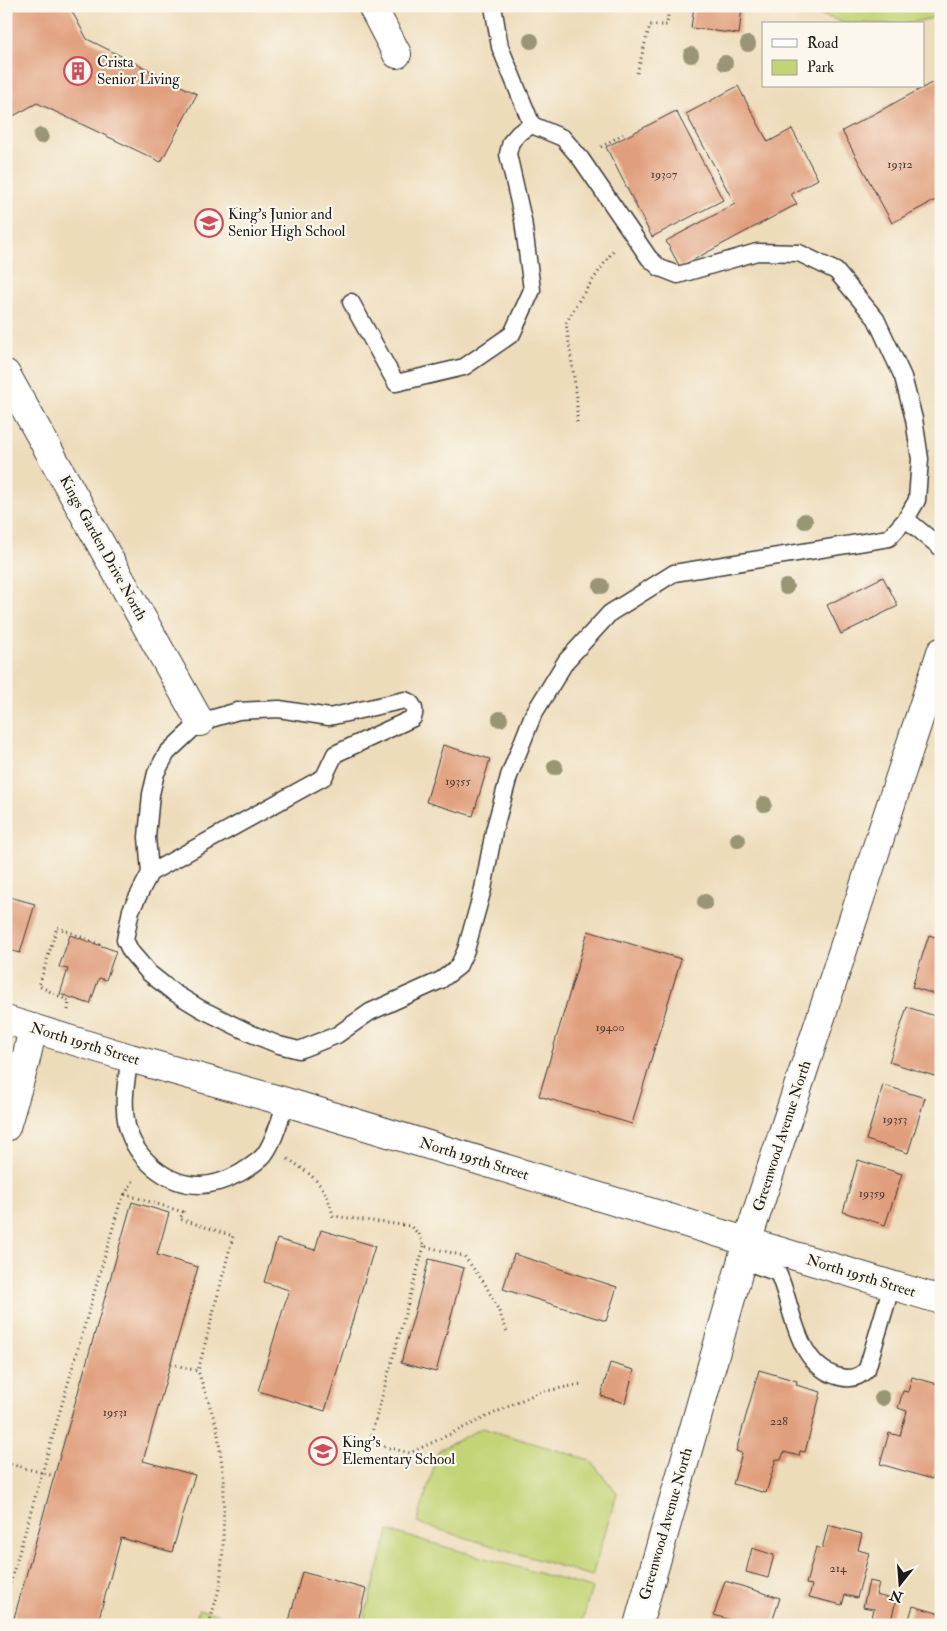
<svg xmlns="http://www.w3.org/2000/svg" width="947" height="1631" font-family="'IM FELL Double Pica',serif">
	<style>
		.green { fill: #c3d476; stroke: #707849 }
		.building { fill: #e09e7b }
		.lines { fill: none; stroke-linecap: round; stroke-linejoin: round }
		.service-casing { stroke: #3b3934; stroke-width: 19 }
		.minor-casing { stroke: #3b3934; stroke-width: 30 }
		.tertiary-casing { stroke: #3b3934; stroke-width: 30 }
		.path { stroke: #3b3934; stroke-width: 3; stroke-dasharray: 1 4; stroke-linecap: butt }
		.service { stroke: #fff; stroke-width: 16 }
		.minor { stroke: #fff; stroke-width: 28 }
		.tertiary { stroke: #fff; stroke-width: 28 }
		.tree { fill: #9a9675 }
		.labels { text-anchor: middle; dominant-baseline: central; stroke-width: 4.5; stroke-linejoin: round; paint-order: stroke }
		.number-label { font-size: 12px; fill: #4d3c34 }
		.poi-label { font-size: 15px; fill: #1c1c1c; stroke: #fbf7ec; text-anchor: start }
		.street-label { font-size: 15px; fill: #1c1c1c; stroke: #fbf7ec }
	</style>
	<rect width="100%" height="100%" fill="#fbf7ec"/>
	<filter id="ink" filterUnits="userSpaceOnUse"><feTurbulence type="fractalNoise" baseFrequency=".02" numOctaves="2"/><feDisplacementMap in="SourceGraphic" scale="10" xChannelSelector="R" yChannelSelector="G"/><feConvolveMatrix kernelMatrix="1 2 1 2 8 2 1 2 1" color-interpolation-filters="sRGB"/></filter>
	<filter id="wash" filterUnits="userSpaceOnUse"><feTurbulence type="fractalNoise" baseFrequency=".0096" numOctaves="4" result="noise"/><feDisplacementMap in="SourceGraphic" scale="20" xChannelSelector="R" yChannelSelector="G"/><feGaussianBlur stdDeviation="1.12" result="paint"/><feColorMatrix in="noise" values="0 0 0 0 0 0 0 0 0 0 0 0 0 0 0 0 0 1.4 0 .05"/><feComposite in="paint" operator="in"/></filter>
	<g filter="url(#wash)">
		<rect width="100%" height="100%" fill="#eddcba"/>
		<g class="green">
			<polygon points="798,6 941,6 941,16 906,24 844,23"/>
			<polygon points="482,1428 590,1460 617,1493 592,1576 417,1523 439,1450"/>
			<polygon points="389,1531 592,1588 581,1625 362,1625"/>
			<polygon points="199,1609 240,1621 239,1625 194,1625"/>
		</g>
		<g id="blocks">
			<g class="building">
				<polygon points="6,6 69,6 87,39 197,94 161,162 37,103 6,120 6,47 9,46 6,41"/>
				<polygon points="694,6 742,7 739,34 691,28"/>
				<polygon points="941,78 941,197 892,223 842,131"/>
				<polygon points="738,86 768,142 792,129 818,179 791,194 797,204 680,267 666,241 735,204 686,114"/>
				<polygon points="676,111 723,200 652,237 606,147"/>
				<polygon points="883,577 898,606 841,634 827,605"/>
				<polygon points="443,745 490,759 473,816 426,802"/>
				<polygon points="6,896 35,904 20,953 6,949"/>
				<polygon points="940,899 941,899 941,912 937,910"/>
				<polygon points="588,931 681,959 632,1124 539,1096"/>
				<polygon points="70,935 116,951 106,980 99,978 90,1004 60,994 68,969 59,967"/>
				<polygon points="929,935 941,939 941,996 912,987"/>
				<polygon points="907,1007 941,1018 941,1078 889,1062"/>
				<polygon points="883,1085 925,1098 908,1153 866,1140"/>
				<polygon points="858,1160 902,1174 885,1225 843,1212"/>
				<polygon points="132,1202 169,1213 157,1255 198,1267 143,1461 195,1475 172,1552 121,1538 97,1625 12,1625"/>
				<polygon points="321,1230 375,1246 325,1411 258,1391 289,1290 264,1282 277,1239 315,1250"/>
				<polygon points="514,1254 617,1287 606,1321 503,1289"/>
				<polygon points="429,1259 464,1268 436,1372 401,1363"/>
				<polygon points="610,1363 634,1370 625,1403 601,1396"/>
				<polygon points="759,1370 797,1381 796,1385 821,1392 805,1452 800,1451 799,1456 784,1452 781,1460 776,1459 766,1493 733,1484 742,1453 736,1451"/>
				<polygon points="912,1377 941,1385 941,1449 932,1479 880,1464 889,1433 900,1436 907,1411 898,1408 903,1391 908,1392"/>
				<polygon points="828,1525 862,1534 858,1550 869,1553 857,1598 845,1595 842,1605 809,1597 812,1585 806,1584 816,1547 822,1549"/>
				<polygon points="752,1548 774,1555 768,1578 746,1572"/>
				<polygon points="302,1572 366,1589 357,1625 288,1625"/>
				<polygon points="725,1581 780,1598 771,1625 746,1625 714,1615"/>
				<polygon points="869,1581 879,1583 876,1595 896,1600 890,1625 870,1625 874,1609 863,1607"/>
				<polygon points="913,1606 941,1614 941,1625 907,1625"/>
			</g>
		</g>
	</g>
	<g filter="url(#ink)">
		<use href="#blocks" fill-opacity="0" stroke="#3b3934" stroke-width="1"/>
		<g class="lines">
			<defs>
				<g id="service">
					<polyline points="351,302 396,383 464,367 512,334 532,290 523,220 508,154 511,142 519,133 532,125"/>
					<polyline points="906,519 941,548"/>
					<path d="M150 873 324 777 335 754 413 718C416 710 414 703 405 700L329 717 279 709 238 711 200 722 167 753 156 773 151 794 147 837 150 873 131 910 125 940 131 952 149 973 173 992 201 1009 252 1034 279 1045 299 1050 337 1035 370 1012 441 980 458 967 466 950 483 889 494 831 509 776 533 715 566 661 610 613 674 573 889 538 906 519 917 500 920 459 914 419 903 377 876 319 836 271 799 253 757 252 678 275 660 268 649 258 581 159 563 138 532 125 500 47 493 6"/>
					<path d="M130 1058C126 1081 122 1103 127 1126 135 1158 166 1185 200 1185 213 1185 227 1180 240 1173 248 1168 257 1163 264 1155 275 1140 280 1119 286 1102"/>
					<path d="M741 1260 778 1273C794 1308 795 1366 840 1377 851 1380 860 1377 867 1369L892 1285"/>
				</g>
				<g id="minor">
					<polyline points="372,6 397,54"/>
					<polyline points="6,374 200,722"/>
					<polyline points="6,1127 25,1063 33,1028"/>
					<polyline points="638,1625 747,1242 941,652"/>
				</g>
				<polyline id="tertiary" points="6,1020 130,1058 286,1102 941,1300"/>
			</defs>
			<use href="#service" class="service-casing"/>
			<use href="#minor" class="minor-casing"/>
			<use href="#tertiary" class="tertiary-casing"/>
			<g class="path">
				<polyline points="637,73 650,25 667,25 669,6"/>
				<polyline points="601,147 623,134"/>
				<polyline points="577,422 577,398 566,323 581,297 615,248"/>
				<polyline points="68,1010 69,1001 39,986 57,927 103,946"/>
				<path d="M288 1159C313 1175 327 1186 333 1216L410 1226 419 1234 424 1246 464 1256 485 1284 498 1309 508 1334"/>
				<polyline points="133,1181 125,1194 183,1212 180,1219 233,1236 198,1371"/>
				<polyline points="424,1246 369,1443 410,1453 537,1393 581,1384"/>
				<polyline points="171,1364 198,1371 217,1427 224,1480 223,1549 220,1585 209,1625"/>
				<polyline points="6,1463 54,1476"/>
				<polyline points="6,1598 120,1203 125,1194"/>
			</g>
			<use href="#service" class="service"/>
			<use href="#minor" class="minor"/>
			<use href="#tertiary" class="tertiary"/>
		</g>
		<g class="tree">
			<circle cx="531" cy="41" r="8"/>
			<circle cx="748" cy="44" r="8"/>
			<circle cx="691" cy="55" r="8"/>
			<circle cx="725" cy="63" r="8"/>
			<circle cx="41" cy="136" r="8"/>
			<circle cx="805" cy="521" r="8"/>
			<circle cx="601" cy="586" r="8"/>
			<circle cx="786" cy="587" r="8"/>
			<circle cx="500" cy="719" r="8"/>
			<circle cx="555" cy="767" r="8"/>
			<circle cx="764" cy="804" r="8"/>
			<circle cx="738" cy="840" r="8"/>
			<circle cx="705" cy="902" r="8"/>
			<circle cx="882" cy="1398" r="8"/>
		</g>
	</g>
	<defs>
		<symbol id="building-ring" viewBox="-11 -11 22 22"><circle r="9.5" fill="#fbf7ec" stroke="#d1495b" stroke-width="1.5"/><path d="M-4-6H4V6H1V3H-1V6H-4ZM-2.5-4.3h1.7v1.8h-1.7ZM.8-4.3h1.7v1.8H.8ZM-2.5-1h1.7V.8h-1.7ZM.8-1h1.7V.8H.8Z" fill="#d1495b"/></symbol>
		<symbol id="school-ring" viewBox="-11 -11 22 22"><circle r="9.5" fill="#fbf7ec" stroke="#d1495b" stroke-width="1.5"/><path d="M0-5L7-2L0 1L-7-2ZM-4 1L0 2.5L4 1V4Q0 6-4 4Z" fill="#d1495b"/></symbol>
	</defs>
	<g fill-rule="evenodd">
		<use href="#building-ring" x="62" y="55" width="32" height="32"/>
		<use href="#school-ring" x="193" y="207" width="32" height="32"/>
		<use href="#school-ring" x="307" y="1435" width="32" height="32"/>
	</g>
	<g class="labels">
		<g class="number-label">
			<text x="900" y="164">19312</text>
			<text x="664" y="174">19307</text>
			<text x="458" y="781">19355</text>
			<text x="610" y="1027">19400</text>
			<text x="895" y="1119">19353</text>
			<text x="872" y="1193">19359</text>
			<text x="115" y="1412">19531</text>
			<text x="779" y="1421">228</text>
			<text x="838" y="1568">214</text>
		</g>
		<g class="poi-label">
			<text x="97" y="62">Crista<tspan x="97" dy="17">Senior Living</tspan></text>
			<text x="228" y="214">King's Junior and<tspan x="228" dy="17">Senior High School</tspan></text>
			<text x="342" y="1442">King's<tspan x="342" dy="17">Elementary School</tspan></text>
		</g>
		<g class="street-label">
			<text transform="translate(103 548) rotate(61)">Kings Garden Drive North</text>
			<text transform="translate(85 1044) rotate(17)">North 195th Street</text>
			<text transform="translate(782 1136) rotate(-72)">Greenwood Avenue North</text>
			<text transform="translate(474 1159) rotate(17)">North 195th Street</text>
			<text transform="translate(861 1276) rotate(17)">North 195th Street</text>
			<text transform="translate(666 1524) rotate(-74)">Greenwood Avenue North</text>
		</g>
	</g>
	<rect width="947" height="1631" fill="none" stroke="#fbf7ec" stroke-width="25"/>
	<rect x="762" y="22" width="162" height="65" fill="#fbf7ec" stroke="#a29f99"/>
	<rect x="772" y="39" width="25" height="8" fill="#ffffff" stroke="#a29f99"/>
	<text x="807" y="48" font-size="15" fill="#1c1c1c">Road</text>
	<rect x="772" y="60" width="25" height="15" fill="#c3d476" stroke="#a29f99"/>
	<text x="807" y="72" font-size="15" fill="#1c1c1c">Park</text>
	<g transform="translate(900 1584) rotate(197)" stroke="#fbf7ec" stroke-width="4" paint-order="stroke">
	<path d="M0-4L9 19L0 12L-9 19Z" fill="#1c1c1c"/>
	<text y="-8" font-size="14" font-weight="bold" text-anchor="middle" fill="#1c1c1c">N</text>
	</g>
</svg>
